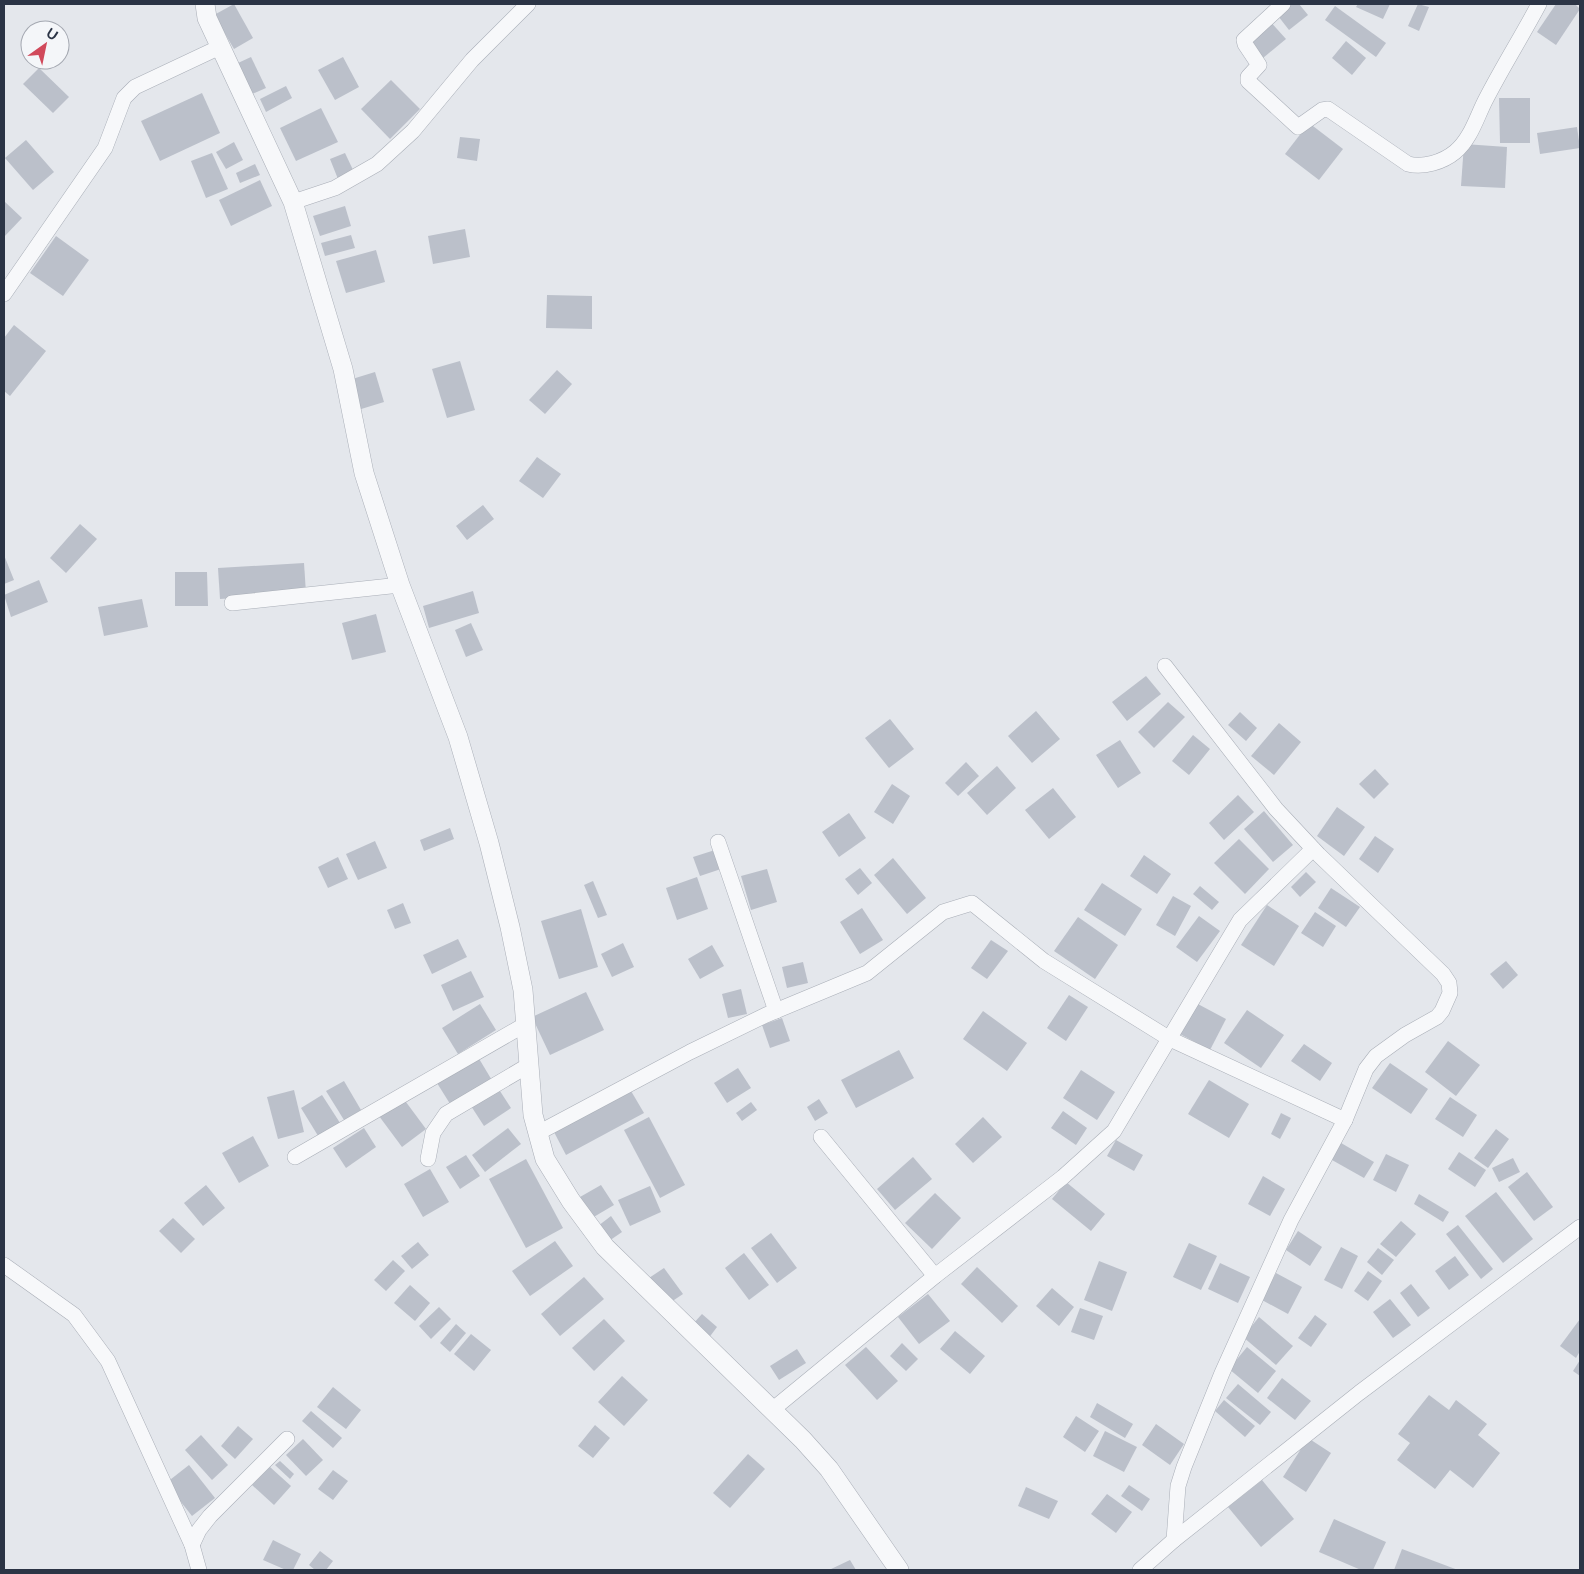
<svg xmlns="http://www.w3.org/2000/svg" width="1584" height="1574" font-family="Raleway,sans-serif">
	<style>
		.building { fill: #bbc0ca }
		.lines { fill: none; stroke-linecap: round; stroke-linejoin: round }
		.minor-casing { stroke: #a9aeb7; stroke-width: 16 }
		.tertiary-casing { stroke: #a9aeb7; stroke-width: 20 }
		.minor { stroke: #f7f8fa; stroke-width: 15 }
		.tertiary { stroke: #f7f8fa; stroke-width: 19 }
	</style>
	<rect width="100%" height="100%" fill="#e4e7ec"/>
	<g class="building">
		<polygon points="234,4 253,38 234,49 214,15"/>
		<polygon points="1285,4 1299,4 1308,15 1289,30 1275,12"/>
		<polygon points="1358,4 1390,4 1383,19 1356,7"/>
		<polygon points="1418,4 1429,7 1419,31 1408,26"/>
		<polygon points="1556,4 1575,4 1580,9 1556,45 1537,32"/>
		<polygon points="1335,6 1386,43 1376,57 1325,20"/>
		<polygon points="1268,19 1286,39 1263,58 1246,39"/>
		<polygon points="1346,41 1366,58 1352,75 1332,58"/>
		<polygon points="251,57 266,88 252,94 238,63"/>
		<polygon points="343,57 359,87 335,100 318,70"/>
		<polygon points="39,68 69,97 53,113 23,84"/>
		<polygon points="391,80 420,109 390,139 361,109"/>
		<polygon points="286,86 292,98 266,112 260,99"/>
		<polygon points="202,93 220,133 160,161 141,121"/>
		<polygon points="1499,98 1530,98 1530,143 1500,143"/>
		<polygon points="321,108 338,142 296,161 280,128"/>
		<polygon points="1309,123 1343,149 1319,180 1285,154"/>
		<polygon points="1577,127 1580,148 1540,154 1537,133"/>
		<polygon points="460,137 480,139 477,161 457,158"/>
		<polygon points="26,140 54,172 33,190 5,158"/>
		<polygon points="234,142 243,160 226,169 216,152"/>
		<polygon points="1464,144 1507,147 1505,188 1461,186"/>
		<polygon points="212,153 228,189 206,198 191,161"/>
		<polygon points="345,153 354,172 338,179 330,159"/>
		<polygon points="255,164 260,175 240,183 236,173"/>
		<polygon points="260,180 272,206 231,226 219,200"/>
		<polygon points="4,201 22,218 4,237"/>
		<polygon points="345,206 351,226 320,236 313,216"/>
		<polygon points="465,229 470,257 433,264 428,236"/>
		<polygon points="351,235 355,248 325,256 321,243"/>
		<polygon points="56,236 89,260 63,296 30,273"/>
		<polygon points="376,250 385,282 346,293 336,261"/>
		<polygon points="547,295 592,296 592,329 546,328"/>
		<polygon points="14,325 46,351 10,396 4,391 4,338"/>
		<polygon points="460,361 475,410 447,418 432,369"/>
		<polygon points="557,370 572,384 545,414 529,400"/>
		<polygon points="375,372 384,402 358,410 349,380"/>
		<polygon points="537,457 561,474 543,498 519,481"/>
		<polygon points="483,505 494,519 467,540 456,526"/>
		<polygon points="80,524 97,539 66,573 50,558"/>
		<polygon points="4,555 14,580 4,584"/>
		<polygon points="304,563 306,593 220,599 218,568"/>
		<polygon points="175,572 207,572 208,606 175,606"/>
		<polygon points="39,580 48,602 11,617 4,595"/>
		<polygon points="473,591 479,613 429,628 423,606"/>
		<polygon points="142,599 148,627 104,636 98,607"/>
		<polygon points="376,614 386,652 352,660 342,623"/>
		<polygon points="471,623 483,650 466,657 455,630"/>
		<polygon points="1146,676 1161,694 1127,721 1112,702"/>
		<polygon points="1168,702 1185,717 1154,748 1138,732"/>
		<polygon points="1036,711 1060,739 1032,763 1008,736"/>
		<polygon points="1240,712 1257,728 1246,741 1228,725"/>
		<polygon points="890,719 914,749 889,768 865,738"/>
		<polygon points="1279,723 1301,742 1274,775 1251,756"/>
		<polygon points="1193,735 1210,749 1189,775 1172,761"/>
		<polygon points="1120,740 1141,773 1118,788 1096,755"/>
		<polygon points="966,762 979,776 958,796 945,783"/>
		<polygon points="997,766 1016,788 987,815 967,793"/>
		<polygon points="1375,769 1389,784 1374,799 1359,784"/>
		<polygon points="892,784 910,796 893,824 874,812"/>
		<polygon points="1053,788 1076,817 1049,839 1025,810"/>
		<polygon points="1238,795 1254,812 1224,840 1209,823"/>
		<polygon points="1337,807 1365,827 1344,856 1317,836"/>
		<polygon points="1264,811 1293,845 1273,862 1244,829"/>
		<polygon points="849,813 866,838 839,857 822,832"/>
		<polygon points="450,828 454,839 424,851 420,840"/>
		<polygon points="1375,836 1394,849 1378,873 1359,859"/>
		<polygon points="1239,839 1269,869 1245,894 1214,863"/>
		<polygon points="375,841 387,868 358,880 346,854"/>
		<polygon points="715,850 721,869 700,876 693,857"/>
		<polygon points="1144,855 1171,874 1157,894 1130,876"/>
		<polygon points="338,857 348,879 328,888 318,867"/>
		<polygon points="893,858 926,898 907,914 874,875"/>
		<polygon points="860,868 872,883 858,895 845,879"/>
		<polygon points="767,869 777,902 751,910 741,876"/>
		<polygon points="1306,872 1316,882 1300,897 1291,887"/>
		<polygon points="697,877 708,909 677,920 666,888"/>
		<polygon points="593,881 607,915 598,918 584,885"/>
		<polygon points="1102,883 1142,909 1125,936 1084,910"/>
		<polygon points="1200,886 1219,902 1212,910 1193,894"/>
		<polygon points="1331,888 1360,907 1346,927 1318,908"/>
		<polygon points="1173,896 1191,906 1175,936 1156,925"/>
		<polygon points="403,903 411,923 395,929 387,910"/>
		<polygon points="1267,905 1299,926 1274,966 1241,945"/>
		<polygon points="862,908 883,940 860,954 840,922"/>
		<polygon points="581,909 598,967 559,979 541,921"/>
		<polygon points="1315,912 1336,926 1323,947 1301,933"/>
		<polygon points="1199,916 1220,931 1197,962 1176,947"/>
		<polygon points="1078,917 1118,945 1095,979 1054,951"/>
		<polygon points="458,939 467,957 432,974 423,955"/>
		<polygon points="991,940 1008,951 987,979 971,968"/>
		<polygon points="623,943 634,967 612,977 601,954"/>
		<polygon points="712,945 724,966 700,979 688,959"/>
		<polygon points="1506,961 1518,975 1503,989 1490,974"/>
		<polygon points="803,962 808,983 787,988 782,967"/>
		<polygon points="471,971 484,997 453,1011 441,985"/>
		<polygon points="741,989 747,1014 728,1018 722,994"/>
		<polygon points="586,992 604,1030 550,1055 532,1017"/>
		<polygon points="1069,995 1088,1007 1066,1041 1047,1028"/>
		<polygon points="1196,1003 1226,1019 1210,1050 1180,1034"/>
		<polygon points="480,1004 496,1030 458,1054 442,1028"/>
		<polygon points="1247,1010 1284,1035 1261,1068 1224,1043"/>
		<polygon points="983,1011 1027,1043 1007,1071 963,1039"/>
		<polygon points="782,1018 790,1041 770,1048 762,1025"/>
		<polygon points="1448,1041 1480,1065 1456,1096 1425,1072"/>
		<polygon points="1304,1044 1332,1063 1320,1081 1291,1061"/>
		<polygon points="899,1050 914,1078 856,1108 841,1080"/>
		<polygon points="478,1057 493,1082 452,1107 437,1083"/>
		<polygon points="1390,1063 1428,1089 1411,1114 1372,1088"/>
		<polygon points="738,1068 751,1088 727,1103 714,1083"/>
		<polygon points="1081,1070 1115,1092 1097,1120 1063,1098"/>
		<polygon points="1209,1080 1249,1104 1229,1138 1188,1114"/>
		<polygon points="344,1081 361,1110 344,1120 326,1091"/>
		<polygon points="498,1088 511,1108 484,1126 471,1106"/>
		<polygon points="294,1090 304,1132 278,1139 267,1097"/>
		<polygon points="631,1091 644,1113 566,1155 554,1132"/>
		<polygon points="322,1095 342,1126 320,1139 301,1108"/>
		<polygon points="1450,1097 1477,1115 1463,1137 1435,1119"/>
		<polygon points="403,1098 426,1129 402,1147 379,1116"/>
		<polygon points="819,1099 828,1113 815,1121 807,1107"/>
		<polygon points="751,1102 757,1110 742,1121 736,1113"/>
		<polygon points="1063,1111 1087,1128 1076,1145 1051,1128"/>
		<polygon points="1281,1113 1291,1118 1280,1139 1271,1134"/>
		<polygon points="649,1117 685,1185 660,1198 624,1130"/>
		<polygon points="983,1117 1002,1137 973,1163 955,1144"/>
		<polygon points="364,1128 376,1147 346,1168 333,1148"/>
		<polygon points="508,1128 521,1144 485,1172 472,1155"/>
		<polygon points="1496,1129 1509,1139 1488,1168 1474,1158"/>
		<polygon points="253,1136 269,1166 239,1183 222,1153"/>
		<polygon points="1116,1140 1143,1155 1134,1171 1107,1156"/>
		<polygon points="1341,1143 1374,1162 1364,1178 1332,1160"/>
		<polygon points="1459,1152 1486,1170 1475,1187 1448,1169"/>
		<polygon points="1386,1154 1409,1165 1396,1192 1373,1180"/>
		<polygon points="466,1155 480,1176 460,1189 446,1167"/>
		<polygon points="913,1157 932,1179 895,1210 877,1189"/>
		<polygon points="1513,1158 1520,1172 1499,1182 1492,1168"/>
		<polygon points="526,1159 563,1228 526,1248 489,1179"/>
		<polygon points="430,1169 449,1202 423,1217 404,1184"/>
		<polygon points="1527,1172 1553,1207 1534,1221 1508,1187"/>
		<polygon points="1263,1176 1285,1189 1270,1216 1248,1204"/>
		<polygon points="1066,1182 1105,1214 1091,1231 1052,1199"/>
		<polygon points="206,1185 225,1208 203,1226 184,1203"/>
		<polygon points="601,1185 614,1205 592,1218 580,1197"/>
		<polygon points="650,1186 661,1212 630,1226 618,1200"/>
		<polygon points="1496,1192 1533,1239 1503,1263 1465,1216"/>
		<polygon points="935,1193 961,1218 932,1249 905,1223"/>
		<polygon points="1419,1194 1449,1212 1443,1222 1414,1204"/>
		<polygon points="611,1216 622,1232 609,1241 598,1226"/>
		<polygon points="173,1218 195,1239 181,1253 159,1231"/>
		<polygon points="1401,1221 1416,1234 1396,1257 1380,1244"/>
		<polygon points="1458,1225 1493,1269 1481,1279 1446,1234"/>
		<polygon points="1298,1231 1322,1247 1310,1266 1286,1250"/>
		<polygon points="771,1233 797,1268 777,1283 751,1248"/>
		<polygon points="555,1241 573,1266 530,1296 512,1271"/>
		<polygon points="418,1242 429,1255 412,1269 401,1256"/>
		<polygon points="1189,1243 1217,1256 1201,1290 1173,1277"/>
		<polygon points="1341,1247 1358,1256 1342,1289 1324,1280"/>
		<polygon points="1378,1248 1394,1260 1382,1275 1367,1262"/>
		<polygon points="744,1253 769,1285 749,1300 725,1268"/>
		<polygon points="1455,1256 1469,1275 1449,1290 1435,1271"/>
		<polygon points="393,1260 405,1271 386,1291 374,1280"/>
		<polygon points="1099,1261 1127,1272 1112,1311 1084,1300"/>
		<polygon points="1220,1263 1250,1277 1238,1303 1208,1289"/>
		<polygon points="977,1267 1018,1306 1002,1323 961,1284"/>
		<polygon points="664,1268 683,1294 668,1304 649,1278"/>
		<polygon points="1368,1271 1382,1281 1368,1301 1354,1291"/>
		<polygon points="1276,1273 1302,1287 1288,1314 1262,1300"/>
		<polygon points="584,1277 604,1299 560,1336 541,1314"/>
		<polygon points="1411,1284 1430,1308 1418,1317 1400,1293"/>
		<polygon points="410,1285 430,1303 415,1321 394,1303"/>
		<polygon points="1052,1288 1074,1307 1059,1326 1036,1306"/>
		<polygon points="928,1294 950,1321 919,1344 898,1317"/>
		<polygon points="1390,1299 1411,1325 1393,1338 1373,1312"/>
		<polygon points="439,1307 451,1319 431,1339 419,1326"/>
		<polygon points="1080,1308 1103,1316 1094,1340 1071,1332"/>
		<polygon points="702,1314 717,1327 708,1339 692,1325"/>
		<polygon points="1315,1315 1327,1324 1311,1347 1298,1338"/>
		<polygon points="1259,1317 1293,1346 1276,1365 1243,1337"/>
		<polygon points="604,1319 625,1341 594,1371 572,1348"/>
		<polygon points="1580,1319 1580,1351 1576,1358 1560,1346"/>
		<polygon points="456,1324 466,1333 450,1352 440,1343"/>
		<polygon points="955,1331 985,1356 970,1374 940,1349"/>
		<polygon points="471,1334 491,1350 474,1371 454,1354"/>
		<polygon points="902,1343 918,1359 906,1371 890,1356"/>
		<polygon points="866,1347 898,1381 877,1400 845,1365"/>
		<polygon points="1247,1347 1276,1371 1258,1393 1229,1369"/>
		<polygon points="797,1349 806,1363 779,1380 770,1366"/>
		<polygon points="1580,1360 1580,1376 1573,1371"/>
		<polygon points="622,1376 648,1400 624,1426 598,1402"/>
		<polygon points="1282,1378 1311,1401 1295,1420 1267,1398"/>
		<polygon points="1238,1384 1271,1412 1260,1425 1226,1398"/>
		<polygon points="333,1387 361,1410 346,1429 317,1407"/>
		<polygon points="1429,1395 1449,1410 1456,1400 1487,1424 1478,1435 1500,1453 1473,1488 1450,1470 1435,1489 1397,1460 1410,1443 1398,1434"/>
		<polygon points="1224,1400 1255,1426 1245,1437 1215,1411"/>
		<polygon points="1097,1403 1133,1424 1125,1438 1090,1417"/>
		<polygon points="311,1411 342,1438 333,1448 302,1421"/>
		<polygon points="1076,1416 1099,1431 1085,1452 1063,1437"/>
		<polygon points="1156,1424 1184,1444 1170,1465 1142,1445"/>
		<polygon points="595,1425 610,1438 593,1458 578,1446"/>
		<polygon points="238,1426 253,1439 235,1459 221,1446"/>
		<polygon points="1105,1431 1137,1447 1124,1472 1093,1456"/>
		<polygon points="201,1435 228,1465 212,1480 185,1450"/>
		<polygon points="1308,1438 1331,1453 1306,1492 1283,1477"/>
		<polygon points="303,1439 323,1460 306,1476 286,1455"/>
		<polygon points="748,1454 765,1469 730,1508 713,1493"/>
		<polygon points="280,1461 294,1474 290,1479 275,1465"/>
		<polygon points="189,1465 215,1498 192,1516 166,1483"/>
		<polygon points="270,1467 291,1486 274,1505 252,1485"/>
		<polygon points="333,1470 348,1481 333,1500 318,1489"/>
		<polygon points="1262,1480 1294,1519 1261,1547 1228,1507"/>
		<polygon points="1129,1485 1150,1499 1142,1511 1121,1496"/>
		<polygon points="1026,1487 1058,1501 1049,1519 1018,1506"/>
		<polygon points="1107,1494 1132,1512 1116,1533 1091,1514"/>
		<polygon points="1334,1519 1386,1542 1373,1570 1361,1570 1319,1552"/>
		<polygon points="273,1540 301,1554 293,1570 286,1570 263,1560"/>
		<polygon points="1402,1549 1458,1570 1394,1570"/>
		<polygon points="320,1551 333,1561 326,1570 315,1570 309,1565"/>
		<polygon points="850,1560 856,1570 829,1570"/>
	</g>
	<g class="lines">
		<defs>
			<g id="minor">
				<path d="M1283 4 1244 40 1245 44 1259 65 1248 77V81L1298 127 1322 110 1328 109 1408 164C1423 168 1443 162 1455 152 1471 139 1477 116 1486 99 1503 66 1522 36 1539 4"/>
				<polyline points="293,202 335,188 377,164 413,131 472,60 528,4"/>
				<polyline points="4,294 105,148 124,98 135,87 220,47"/>
				<polyline points="232,603 400,585"/>
				<polyline points="1165,666 1276,809 1319,855 1443,974 1449,983 1450,993 1442,1011 1437,1017 1405,1035 1376,1056 1366,1069 1345,1120 1291,1220 1222,1373 1184,1467 1178,1486 1174,1540"/>
				<polyline points="718,842 776,1011"/>
				<polyline points="538,1133 690,1052 766,1015 867,973 943,912 972,903 1044,961 1170,1039 1345,1120"/>
				<polyline points="821,1137 935,1276"/>
				<polyline points="295,1157 526,1024"/>
				<polyline points="428,1159 433,1133 446,1114 529,1065"/>
				<polyline points="4,1265 74,1315 108,1361 192,1545 199,1570"/>
				<polyline points="772,1410 935,1276 1063,1177 1114,1131 1240,920 1313,849"/>
				<polyline points="192,1545 199,1530 210,1516 287,1439"/>
				<polyline points="1140,1570 1174,1540 1359,1393 1580,1227"/>
			</g>
			<polyline id="tertiary" points="205,4 207,18 293,202 343,369 364,473 400,585 458,737 489,843 510,927 523,990 533,1115 545,1159 571,1201 605,1247 803,1440 829,1469 899,1570"/>
		</defs>
		<use href="#minor" class="minor-casing"/>
		<use href="#tertiary" class="tertiary-casing"/>
		<use href="#minor" class="minor"/>
		<use href="#tertiary" class="tertiary"/>
	</g>
	<rect width="1584" height="1574" fill="none" stroke="#2b3445" stroke-width="10"/>
	<g transform="translate(45 45) rotate(33)"><circle r="24" fill="#f4f6f9" stroke="#a4a8b1"/>
	<path d="M0-4L9 19L0 12L-9 19Z" fill="#d1495b"/>
	<text y="-8" font-size="14" font-weight="bold" text-anchor="middle" fill="#2b3445">U</text>
	</g>
</svg>
